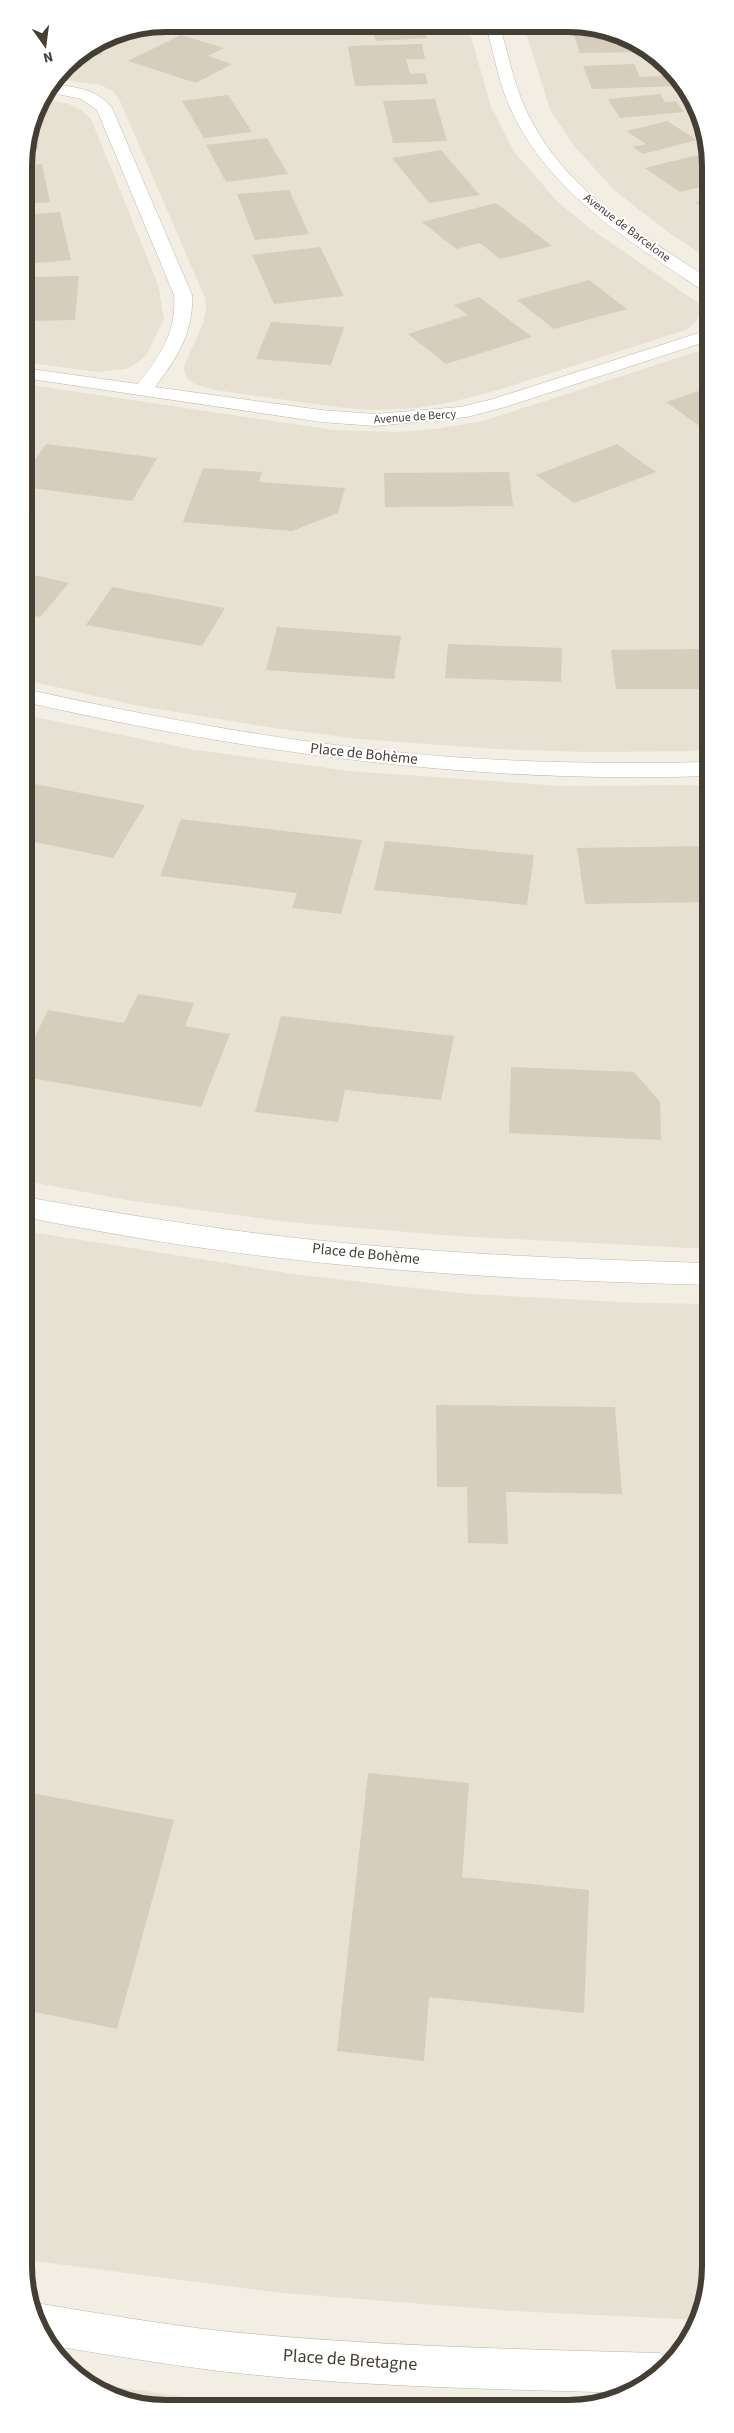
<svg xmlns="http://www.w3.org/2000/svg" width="734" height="2433" font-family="'Source Sans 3',sans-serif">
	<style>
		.residential { fill: #e6e1d2 }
		.building { fill: #d7cdbc }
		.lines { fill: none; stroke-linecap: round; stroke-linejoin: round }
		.minor-casing { stroke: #c0b9aa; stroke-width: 1 }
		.minor { fill: #fff; fill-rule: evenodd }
		.labels { text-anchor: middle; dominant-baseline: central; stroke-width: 4; stroke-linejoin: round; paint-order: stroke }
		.far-street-label { font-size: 12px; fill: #443e34; stroke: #fff }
		.street-label { font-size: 15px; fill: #443e34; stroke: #fff }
		.near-street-label { font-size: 18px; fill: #443e34; stroke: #fff }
		.rim { fill: none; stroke: #443e34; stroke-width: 6 }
	</style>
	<rect width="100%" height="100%" fill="#f2eee4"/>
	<g class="residential">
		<polygon points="166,24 468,26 491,107 514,152 558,202 588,227 697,302 701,312 696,321 686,330 498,390 452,402 417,408 376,410 343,408 216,390 197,385 188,380 183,368 203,324 206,310 205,298 120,101 114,92 101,85 56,79 66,65 112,34"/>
		<polygon points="524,26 596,27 669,66 708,139 708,258 672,235 614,190 575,147 550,110"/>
		<polygon points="44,98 69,104 82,111 91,119 158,284 164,319 147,354 137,363 126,369 97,372 24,362 24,157 35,111"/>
		<polygon points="708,348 708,751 590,752 496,749 359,739 274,728 139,706 25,680 24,384 334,430 398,432 436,429 483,421"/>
		<polygon points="25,715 190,749 349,771 563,786 708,785 709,1249 456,1236 287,1222 133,1201 25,1181"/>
		<polygon points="25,1231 293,1274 387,1285 470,1294 641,1303 709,1304 710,2276 700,2320 513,2311 282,2293 26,2260"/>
		<polygon points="97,2384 122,2388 258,2407 139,2407"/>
	</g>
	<g class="building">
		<polygon points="370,25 422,25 427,38 376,41"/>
		<polygon points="610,34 643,52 580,53 574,35"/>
		<polygon points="181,35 224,48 208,56 232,64 196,83 128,61"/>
		<polygon points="106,39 101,55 82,54"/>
		<polygon points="422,44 425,59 406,59 410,74 425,73 428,84 355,86 348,46"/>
		<polygon points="634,64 640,77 674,75 680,86 592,89 583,66"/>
		<polygon points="660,94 665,102 676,101 684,112 620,118 608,99"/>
		<polygon points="228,95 252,132 204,138 182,101"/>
		<polygon points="435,99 447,141 393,143 383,101"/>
		<polygon points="39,121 38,149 26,150 32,122"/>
		<polygon points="667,121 697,140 643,154 633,147 646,144 626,131"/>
		<polygon points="267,138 288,174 226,182 206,145"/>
		<polygon points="441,150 458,170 480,195 429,203 392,158"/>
		<polygon points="698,155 708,161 708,185 680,192 645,168"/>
		<polygon points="42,164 50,202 24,204 24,165"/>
		<polygon points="289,190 309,234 255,240 237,194"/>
		<polygon points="708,199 708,211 695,202"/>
		<polygon points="496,203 552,246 500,259 480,243 456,249 422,222"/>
		<polygon points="60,212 71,260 24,264 24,215"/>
		<polygon points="320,247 344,296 274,304 252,255"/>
		<polygon points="79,276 75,320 24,321 24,286 27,286 28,277"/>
		<polygon points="589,280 627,309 554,329 517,300"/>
		<polygon points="479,297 532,337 446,364 408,334 468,315 454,305"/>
		<polygon points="271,322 344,327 331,365 256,359"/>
		<polygon points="708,388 708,432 666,402"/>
		<polygon points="46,444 104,451 157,458 132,501 24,487 24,476"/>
		<polygon points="617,444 656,472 574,503 536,475"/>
		<polygon points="203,468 262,472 259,482 345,488 338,513 292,531 183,522"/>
		<polygon points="509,472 513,506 385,507 384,473"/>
		<polygon points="25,573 69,583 40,617 25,613"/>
		<polygon points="112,587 225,608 202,646 86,625"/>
		<polygon points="277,627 401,636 394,679 266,670"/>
		<polygon points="448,644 562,648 561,682 445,678"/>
		<polygon points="708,649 708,689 616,689 611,650"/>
		<polygon points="25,782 81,793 145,805 113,858 25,840"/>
		<polygon points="181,819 362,840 341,914 292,908 297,893 160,876"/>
		<polygon points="385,841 534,855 527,905 374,890"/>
		<polygon points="708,846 708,902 585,904 577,848"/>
		<polygon points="138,994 194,1003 185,1026 230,1034 201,1107 25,1077 25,1057 48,1010 124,1023"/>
		<polygon points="281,1016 454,1036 441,1100 345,1090 338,1122 255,1112"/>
		<polygon points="511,1067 634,1072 660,1102 661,1140 509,1133"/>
		<polygon points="436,1405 615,1407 622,1494 506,1492 508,1544 468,1543 467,1487 437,1487"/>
		<polygon points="368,1773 469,1783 462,1877 589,1890 584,2013 429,1997 424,2061 337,2051"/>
		<polygon points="26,1792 174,1820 117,2029 26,2010 26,1971 32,1950 26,1949"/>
	</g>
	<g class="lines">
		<defs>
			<g id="minor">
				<path d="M486 26H500C509 57 515 91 531 120 568 192 642 235 708 278V291L702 290C632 243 556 197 516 120 500 91 495 57 486 26Z"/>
				<path d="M53 84C74 87 98 89 112 108L192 295C194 332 177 358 155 387L321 410 375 414 460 407 493 399 708 330V341L505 407 467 417 375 426 321 422 24 378V368L138 384C160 356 177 332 174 295L97 110 81 99 48 92Z"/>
				<path d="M25 689C165 720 307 746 451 757 537 763 622 764 708 762V776C477 784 250 753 25 702Z"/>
				<path d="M25 1197C109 1212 194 1226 279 1236 422 1253 565 1259 709 1263V1285C565 1281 422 1275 279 1258 194 1248 109 1234 25 1217Z"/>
				<path d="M42 2304C102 2314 161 2324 221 2331 367 2346 513 2349 659 2353L674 2361 639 2390 633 2393C495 2389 356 2387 219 2371 164 2364 109 2355 54 2346L34 2308Z"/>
			</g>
		</defs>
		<use href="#minor" class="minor-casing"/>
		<use href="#minor" class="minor"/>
	</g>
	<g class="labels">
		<g class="far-street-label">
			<text transform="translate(627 228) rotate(37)">Avenue de Barcelone</text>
			<text transform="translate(415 417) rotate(-4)">Avenue de Bercy</text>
		</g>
		<g class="street-label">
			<text transform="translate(364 754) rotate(6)">Place de Bohème</text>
			<text transform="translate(366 1254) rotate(6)">Place de Bohème</text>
		</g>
		<g class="near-street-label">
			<text transform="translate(350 2360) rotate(4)">Place de Bretagne</text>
		</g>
	</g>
	<path d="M0 0H734V2433H0ZM166 32H568A134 134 0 0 1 702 166V2266A134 134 0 0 1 568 2400H166A134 134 0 0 1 32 2266V166A134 134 0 0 1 166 32Z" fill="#fff" fill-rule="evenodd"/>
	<path class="rim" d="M166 32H568A134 134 0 0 1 702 166V2266A134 134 0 0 1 568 2400H166A134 134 0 0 1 32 2266V166A134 134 0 0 1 166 32Z"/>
	<g transform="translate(45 45) rotate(166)" stroke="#ffffff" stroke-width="4" paint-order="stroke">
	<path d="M0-4L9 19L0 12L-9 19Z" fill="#443e34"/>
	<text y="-8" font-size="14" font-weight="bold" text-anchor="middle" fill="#443e34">N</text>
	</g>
</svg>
